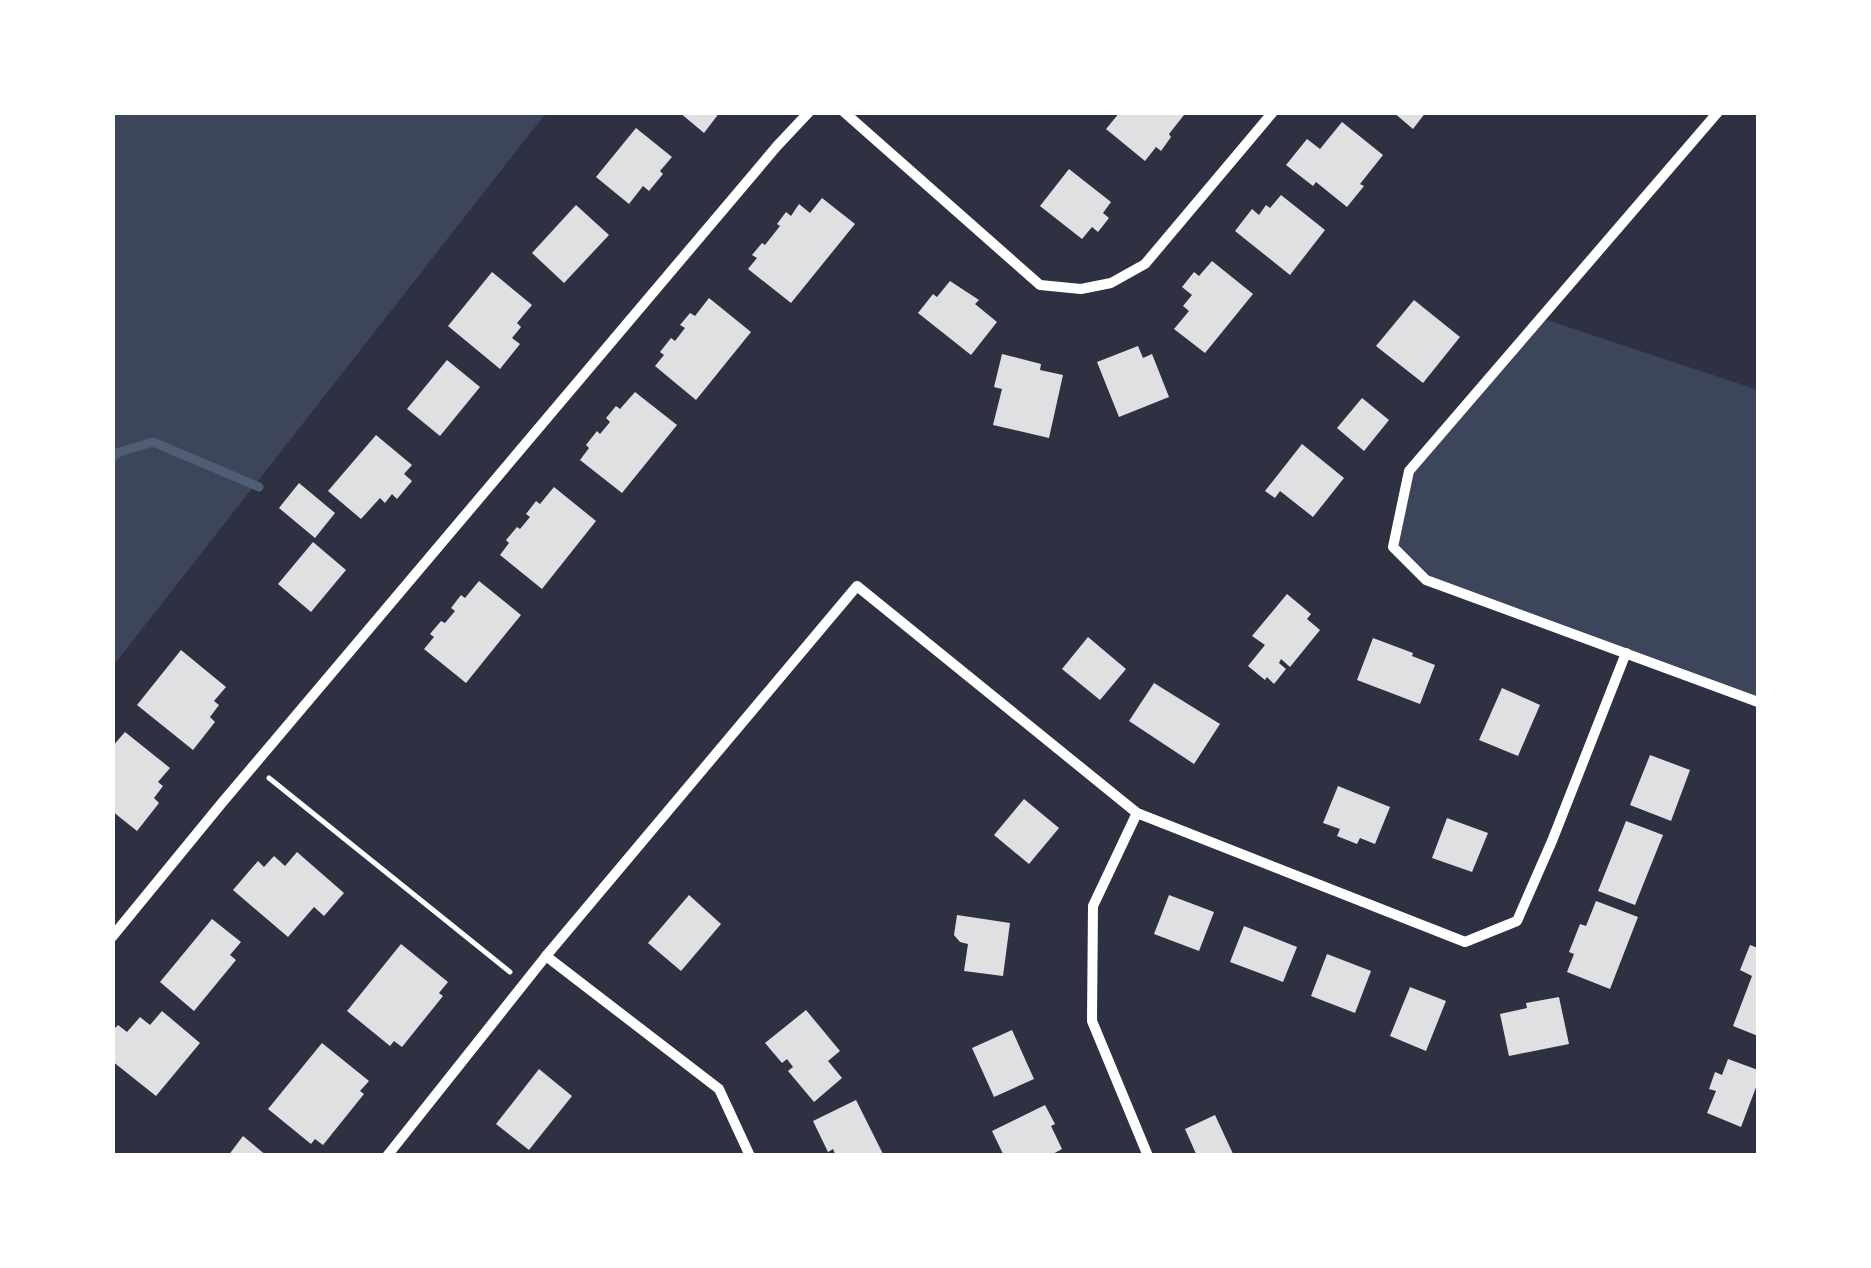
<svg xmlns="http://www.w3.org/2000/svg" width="1871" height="1268" font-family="'IBM Plex Sans',sans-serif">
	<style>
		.green { fill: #3c4559 }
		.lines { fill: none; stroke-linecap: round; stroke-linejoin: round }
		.stream { stroke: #4f5d75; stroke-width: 9 }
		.building { fill: #e0e0e3 }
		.path { stroke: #fff; stroke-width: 5 }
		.minor { stroke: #fff; stroke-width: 10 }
	</style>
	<rect width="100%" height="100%" fill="#2d3142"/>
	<g class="green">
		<polygon points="113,112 546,113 113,666 112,113"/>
		<polygon points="1541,318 1758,390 1758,702 1426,580 1393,547 1409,471"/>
	</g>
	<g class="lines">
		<polyline class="stream" points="112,458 119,452 153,442 259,487"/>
	</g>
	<g class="building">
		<polygon points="679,112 720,112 704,133"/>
		<polygon points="1120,112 1180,112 1184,115 1169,134 1171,137 1161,151 1156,147 1145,161 1106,129"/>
		<polygon points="1393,112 1426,112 1413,129"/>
		<polygon points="1342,122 1383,155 1360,184 1364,186 1347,207 1316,182 1313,186 1286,165 1307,139 1320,149"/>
		<polygon points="636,128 672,157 660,171 663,174 649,191 643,186 629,204 596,177"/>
		<polygon points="1069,169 1111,202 1103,213 1109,218 1098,232 1092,227 1082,239 1040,206"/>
		<polygon points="1281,195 1325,230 1290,275 1235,231 1252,209 1259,215 1266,205 1270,208"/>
		<polygon points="822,198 855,224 791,303 748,269 757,258 752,255 762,243 765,245 780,226 777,224 786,212 791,216 799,204 810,213"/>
		<polygon points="576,205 609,235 564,283 532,253"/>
		<polygon points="1212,261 1253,294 1205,353 1174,329 1189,311 1183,306 1192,295 1182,287 1194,272 1199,276"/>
		<polygon points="492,272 532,305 517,323 521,327 512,338 520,344 500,369 448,326"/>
		<polygon points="950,281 979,300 975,304 997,322 971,355 918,313 933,294 937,297"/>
		<polygon points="709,298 751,332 696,400 655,366 664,355 660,352 671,338 675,341 685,328 680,325 690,313 695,316"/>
		<polygon points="1414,300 1460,337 1423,383 1376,346"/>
		<polygon points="1138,346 1143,358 1152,354 1169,397 1119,417 1097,362"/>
		<polygon points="1002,354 1041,364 1040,370 1063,375 1049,438 993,425 1002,389 994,387"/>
		<polygon points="447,360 480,387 440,436 407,409"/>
		<polygon points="635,392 677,425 622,493 580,460 589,448 586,445 597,431 600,434 610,422 606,418 616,406 620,409"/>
		<polygon points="1362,398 1389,420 1364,451 1337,428"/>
		<polygon points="376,435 412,465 404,474 412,481 397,499 392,494 385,503 380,498 361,519 328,491"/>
		<polygon points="1302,444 1344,478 1313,517 1280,491 1275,498 1265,491"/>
		<polygon points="299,483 335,513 315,538 279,508"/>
		<polygon points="554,487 596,521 542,589 500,555 509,543 506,540 517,527 520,529 530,517 526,514 536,501 540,504"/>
		<polygon points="313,542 346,570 311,612 278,584"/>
		<polygon points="479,581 521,615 466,683 424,649 434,637 430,634 441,621 445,623 455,611 451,608 461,595 465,598"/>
		<polygon points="1287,594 1311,614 1307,619 1320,630 1290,667 1281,659 1279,663 1286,669 1274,684 1267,677 1265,680 1248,666 1265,645 1252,636"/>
		<polygon points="1088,637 1126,669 1100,700 1062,669"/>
		<polygon points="1373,638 1413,653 1412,656 1435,665 1420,704 1357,680"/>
		<polygon points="181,650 226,687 214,701 219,705 210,717 215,722 193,750 137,705"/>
		<polygon points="1154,683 1220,724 1194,764 1129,721"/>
		<polygon points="1502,688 1540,705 1518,756 1479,740"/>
		<polygon points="125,732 170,768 158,782 163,786 154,798 159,803 137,831 112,811 112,747"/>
		<polygon points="1650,755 1690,770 1671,821 1630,805"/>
		<polygon points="1338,786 1390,807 1375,844 1360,838 1357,844 1337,836 1340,829 1323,823"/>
		<polygon points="1024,799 1059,828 1029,864 994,835"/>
		<polygon points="1447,818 1488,833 1472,872 1432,858"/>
		<polygon points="1626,821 1663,835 1635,905 1598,891"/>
		<polygon points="297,852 344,893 324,916 314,907 288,937 233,890 258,861 264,867 274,856 285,866"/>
		<polygon points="689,895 721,924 681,971 648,943"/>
		<polygon points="1169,895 1214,912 1199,951 1154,934"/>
		<polygon points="1596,901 1638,917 1610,989 1567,972 1574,954 1569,952 1580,924 1586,926"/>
		<polygon points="957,915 1010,923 1003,976 964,971 968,944 960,942 954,935"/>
		<polygon points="212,919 241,942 230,955 236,960 194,1011 160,982"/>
		<polygon points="1244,926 1297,947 1283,982 1230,962"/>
		<polygon points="401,944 448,982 439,993 443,996 402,1047 394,1041 390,1046 347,1011"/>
		<polygon points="1750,945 1758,948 1758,1036 1733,1026 1752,976 1740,970"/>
		<polygon points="1327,954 1371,971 1355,1013 1311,996"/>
		<polygon points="1410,987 1446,1001 1426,1051 1390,1036"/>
		<polygon points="1559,997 1569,1044 1509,1056 1500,1014 1527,1008 1526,1003"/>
		<polygon points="806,1010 840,1051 828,1061 842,1078 814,1102 788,1071 793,1067 787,1059 782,1063 765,1043"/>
		<polygon points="162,1011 200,1043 156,1096 112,1061 112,1031 118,1025 127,1032 140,1017 150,1025"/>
		<polygon points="1012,1030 1034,1079 994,1097 972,1048"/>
		<polygon points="322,1043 369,1081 360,1091 364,1094 323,1145 315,1139 311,1144 268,1109"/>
		<polygon points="1728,1059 1758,1070 1758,1082 1741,1127 1707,1113 1716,1091 1709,1089 1715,1072 1722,1075"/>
		<polygon points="539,1069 572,1096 529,1150 496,1124"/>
		<polygon points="856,1100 884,1156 836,1156 833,1149 828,1152 813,1121"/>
		<polygon points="1045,1105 1055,1124 1051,1126 1062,1149 1049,1156 1004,1156 992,1131"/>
		<polygon points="1215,1115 1234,1156 1197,1156 1185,1129"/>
		<polygon points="243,1136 267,1156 228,1156"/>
	</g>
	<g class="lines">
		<polyline class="path" points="269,778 510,972"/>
		<g class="minor">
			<polyline points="844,112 1040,285 1081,289 1111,283 1145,264 1273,112"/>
			<polyline points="1718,112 1409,471 1393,547 1426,580 1758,702"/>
			<polyline points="1137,813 1093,906 1092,1021 1148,1156"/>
			<polyline points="112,937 221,804 777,146 809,112"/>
			<polyline points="546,956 719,1089 750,1156"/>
			<polyline points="387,1156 546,956 857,586 1137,813 1465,942 1517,921 1552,841 1626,653"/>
		</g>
	</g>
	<rect width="1871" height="1268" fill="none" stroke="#ffffff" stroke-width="230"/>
</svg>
